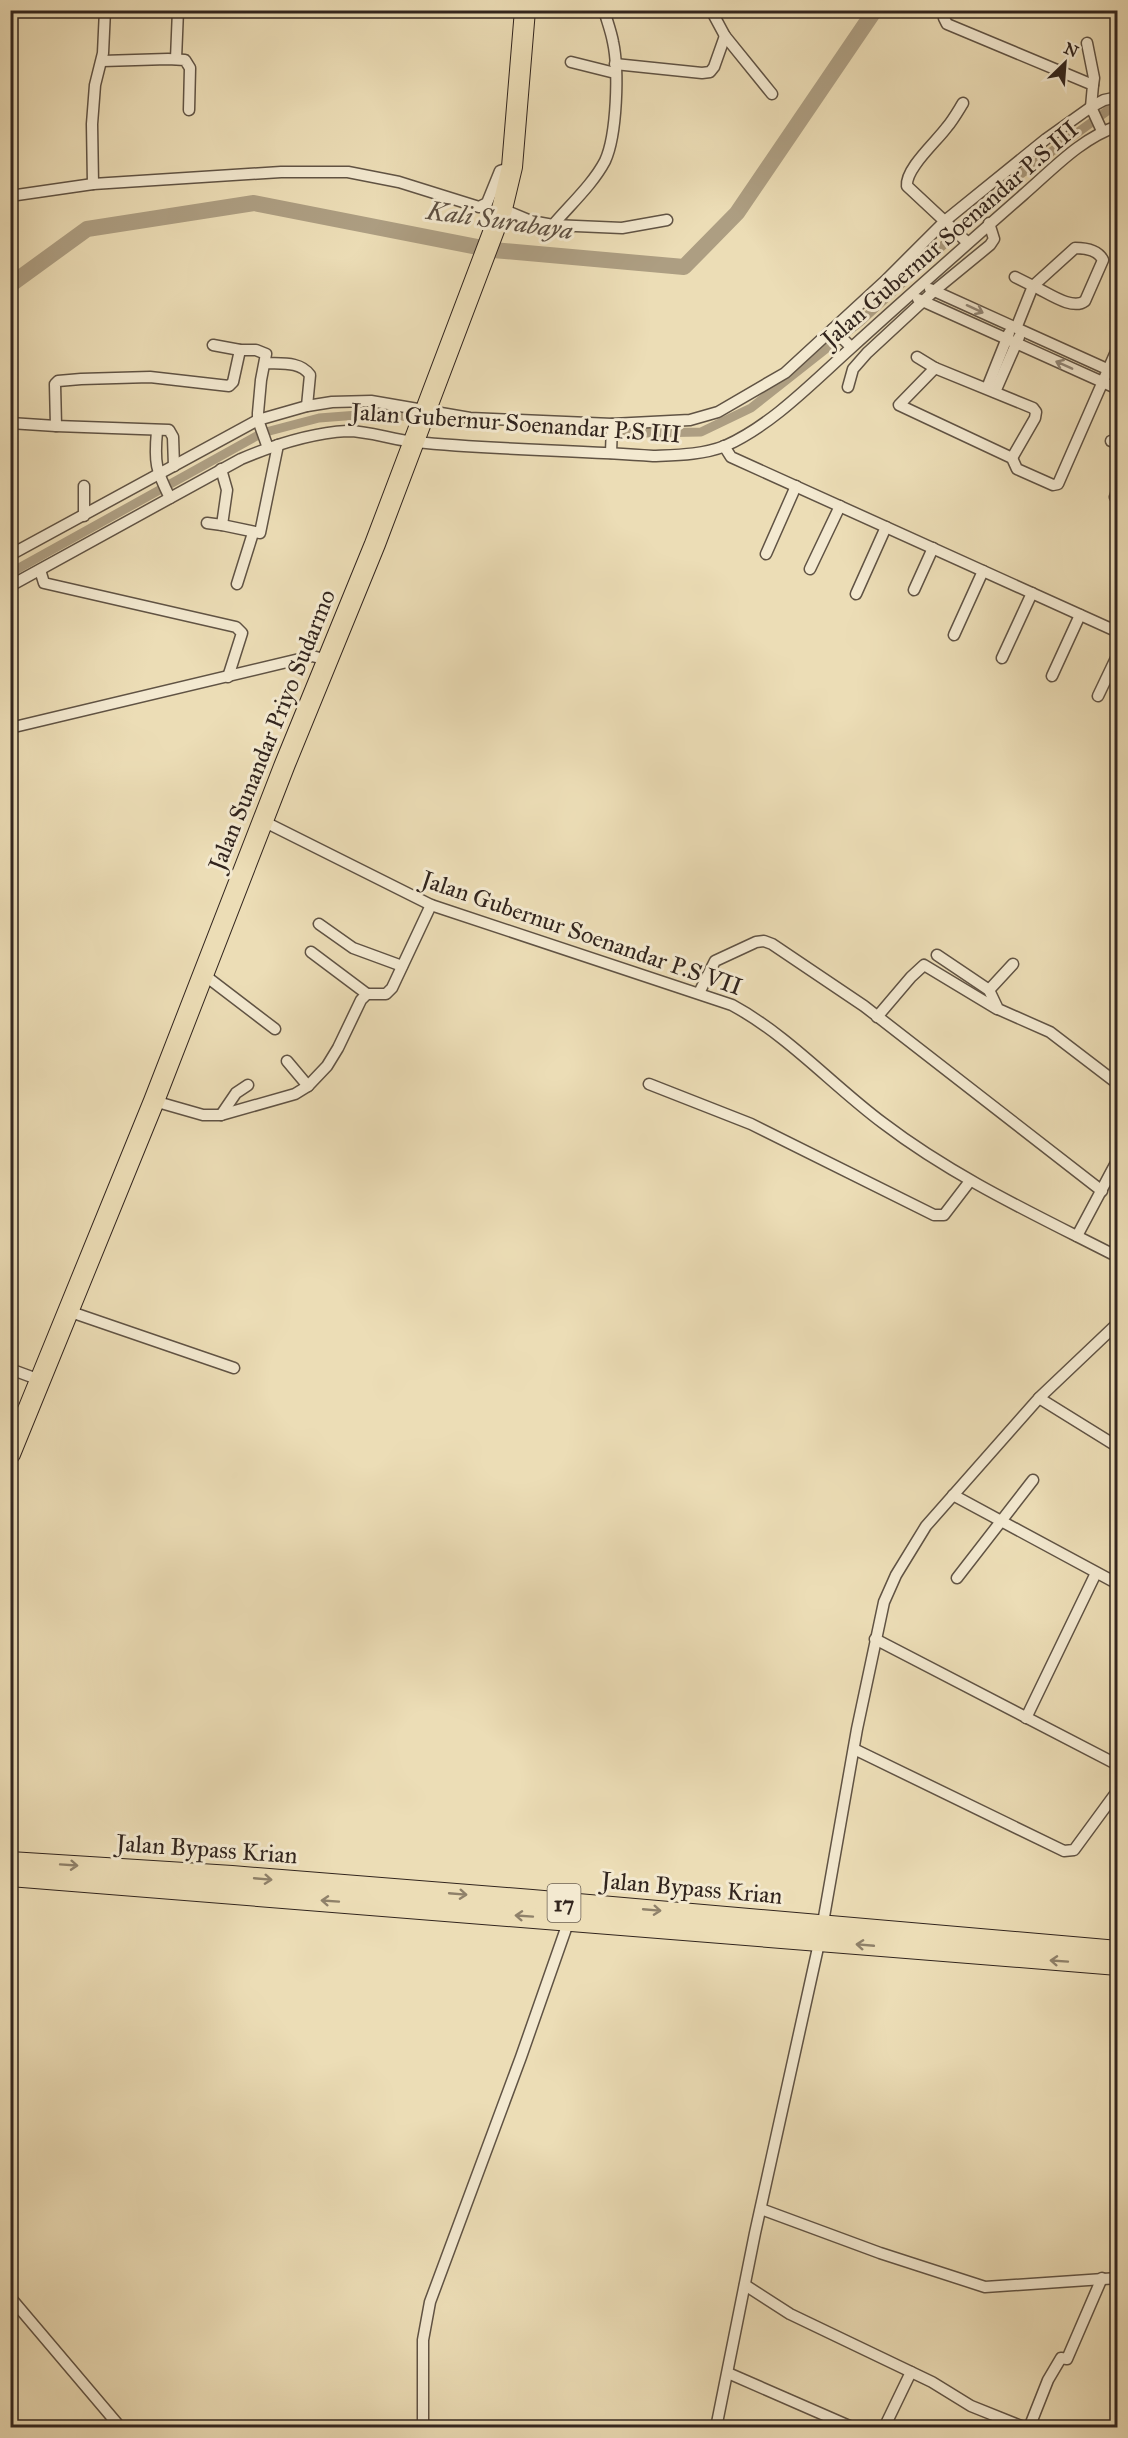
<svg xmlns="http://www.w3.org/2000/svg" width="1128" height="2438" font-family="'IM FELL Great Primer',serif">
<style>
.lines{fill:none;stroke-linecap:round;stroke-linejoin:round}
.canal{stroke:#ad9e82;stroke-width:9}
.river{stroke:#ad9e82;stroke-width:16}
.street-casing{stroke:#605344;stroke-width:13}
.highway-casing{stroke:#32251e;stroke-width:22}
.street{stroke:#f3e9d0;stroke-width:10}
.highway{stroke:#ecddb6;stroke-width:20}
.oneway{stroke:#928777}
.oneway2{stroke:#8f816a}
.labels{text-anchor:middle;stroke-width:6;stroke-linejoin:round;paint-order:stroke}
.shield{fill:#f3e9d0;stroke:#6c6053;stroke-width:1.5}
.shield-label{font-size:22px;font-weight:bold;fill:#32251e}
.street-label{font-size:24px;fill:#32251e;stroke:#f3e9d0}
.water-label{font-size:26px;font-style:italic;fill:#5d4f41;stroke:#f3e9d0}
</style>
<rect width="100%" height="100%" fill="#ecddb6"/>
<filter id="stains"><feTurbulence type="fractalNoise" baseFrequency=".00333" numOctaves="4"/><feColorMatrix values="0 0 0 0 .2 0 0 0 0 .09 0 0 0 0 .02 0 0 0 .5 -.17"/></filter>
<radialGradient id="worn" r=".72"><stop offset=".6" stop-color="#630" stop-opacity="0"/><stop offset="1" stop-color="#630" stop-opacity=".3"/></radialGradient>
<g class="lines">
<g class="canal">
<polyline points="553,426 649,433 701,432 751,408 860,322 1018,176 1118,103"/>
<polyline points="10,573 262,433 319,418 371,414 456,420"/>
</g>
<polyline class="river" points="10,285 87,229 254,203 493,250 684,267 737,213 875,10"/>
<g class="street-casing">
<g id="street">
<polyline points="711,10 725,36 772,94"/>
<polyline points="948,10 944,18 947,24 1093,85 1091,107 1102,131"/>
<polyline points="1087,43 1094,78 1093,85"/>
<polyline points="176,59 178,10"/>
<polyline points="102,61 168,59 185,60 190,68 189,110"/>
<polyline points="571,62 615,73"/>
<polyline points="615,64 702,73 710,72 714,67 725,36"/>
<path d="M963,103c-5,8 -10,17 -16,24 -10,14 -42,42 -40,59l60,56"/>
<polyline points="93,184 92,124 95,85 103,53 105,10"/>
<polyline points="10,196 93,184 281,172 348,172 399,182 479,207 487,203 500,171 512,167"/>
<polyline points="502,209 531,221 553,225 622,228 667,220"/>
<path d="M553,225c17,-20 40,-41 52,-64 12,-26 14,-91 8,-119 -2,-11 -6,-21 -9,-32"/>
<path d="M1075,248c10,0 23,2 28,12l-18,41c-13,10 -38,-9 -52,-15z"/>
<polyline points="1015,277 1033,286 1017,326"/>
<polyline points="930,289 1118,374"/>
<polyline points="918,299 1118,389"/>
<polyline points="833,329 851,347"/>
<polyline points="213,345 240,350 256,350 266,354 261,380 258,413 258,420 268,448"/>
<polyline points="917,357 935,368 1033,408 1036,412 1035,418 1012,458"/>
<path d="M265,363c16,1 35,-2 45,12l-3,31"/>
<polyline points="935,368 899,405 1012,458 1017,469 1053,485 1058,484 1118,347"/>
<polyline points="848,387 853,369 867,353 934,291 990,245 994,239 989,223"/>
<polyline points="987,388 1009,333"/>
<polyline points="995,392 1019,337"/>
<polyline points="10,423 56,426"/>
<path d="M157,431c-3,32 -1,39 13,67"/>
<polyline points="1111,441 1118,444"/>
<polyline points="724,446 731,457 1118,632"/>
<polyline points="611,453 612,424"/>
<polyline points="174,466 173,437 169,430 56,426 55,384 58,381 81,379 150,377 229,386 233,382 240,350"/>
<polyline points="221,469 227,490 222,525 260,533 278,445"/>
<polyline points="84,486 84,516"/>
<polyline points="1118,488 1115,497 1118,502"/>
<polyline points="207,523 222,525"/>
<polyline points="766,554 796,486"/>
<polyline points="10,555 258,420 307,406 332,402 371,401 470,418 612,424 690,420 718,412 785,373 885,281 946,220 1046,139 1091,107 1104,100 1118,97"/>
<polyline points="810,569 840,506"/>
<polyline points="40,570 44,583 236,627 242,633 228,677"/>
<polyline points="237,584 253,533"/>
<path d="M10,586l231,-127c33,-14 70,-26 106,-28 23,0 45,9 68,11 79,8 159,8 238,14 24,-1 49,-1 72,-10 47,-21 87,-63 125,-97 57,-52 115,-103 173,-154 29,-25 58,-57 95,-69"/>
<polyline points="914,590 933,548"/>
<polyline points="856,594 886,527"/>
<polyline points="954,635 983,571"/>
<polyline points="1002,658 1032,593"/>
<polyline points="1052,676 1080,615"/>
<polyline points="1098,696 1118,654"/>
<polyline points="10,728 312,656 328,660"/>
<path d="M263,821l168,84 301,100c57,31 100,80 151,118 72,55 155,93 235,134"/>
<polyline points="319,924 353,948 402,966"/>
<polyline points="311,952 367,994"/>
<polyline points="937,955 989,990 998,1009 1050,1032 1118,1084"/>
<polyline points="203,974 275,1029"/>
<polyline points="989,990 1013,964"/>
<polyline points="699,993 715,961 756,942 764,941 772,944 864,1006 1102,1191"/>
<polyline points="877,1017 911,977 924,965 997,1009"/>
<polyline points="287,1061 308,1086"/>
<polyline points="649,1084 751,1124 934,1215 944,1215 970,1181"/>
<polyline points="154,1101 203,1115 221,1115 295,1094 308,1086 327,1066 338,1048 361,1000 367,994 386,994 392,988 431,905"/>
<polyline points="221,1115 236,1093 248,1085"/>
<polyline points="1077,1236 1118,1159"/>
<polyline points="68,1311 234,1368"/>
<polyline points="10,1369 40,1380"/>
<polyline points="1039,1398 1118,1447"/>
<polyline points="953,1495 1118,1584"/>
<polyline points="957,1578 1033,1480"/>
<polyline points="875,1639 1118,1765"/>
<polyline points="1026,1718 1096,1573"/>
<polyline points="854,1749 1064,1851 1074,1850 1118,1790"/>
<polyline points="761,2209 880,2253 985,2287 1118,2278"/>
<polyline points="745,2285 790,2314 932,2382 971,2406 1026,2428"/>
<polyline points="10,2297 121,2428"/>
<polyline points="728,2373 854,2428"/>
<polyline points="423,2428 423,2340 430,2302 521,2057 569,1920"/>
<polyline points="716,2428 755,2233 821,1934 857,1729 884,1602 896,1575 926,1526 1039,1398 1118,1323"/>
<polyline points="884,2428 911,2372"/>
<polyline points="1029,2428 1048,2380 1061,2358 1067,2359 1102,2278"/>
</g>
</g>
<g class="highway-casing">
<g id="highway">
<polyline points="10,1454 154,1101 285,764 375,544 502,209 512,167 525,10"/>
<polyline points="10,1862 232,1876 532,1900 1118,1951"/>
<polyline points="10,1876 1118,1965"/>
</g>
</g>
<use href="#street" class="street"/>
<use href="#highway" class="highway"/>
</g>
<defs><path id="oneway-shaft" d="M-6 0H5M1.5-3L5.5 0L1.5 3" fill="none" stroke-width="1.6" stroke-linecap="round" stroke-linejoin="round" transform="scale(1.5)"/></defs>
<g class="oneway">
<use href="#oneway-shaft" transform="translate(975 309) rotate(25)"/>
<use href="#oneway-shaft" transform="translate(1064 365) rotate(-156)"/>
</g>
<g class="oneway2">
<use href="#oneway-shaft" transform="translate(69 1865) rotate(4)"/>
<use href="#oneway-shaft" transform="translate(263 1879) rotate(5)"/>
<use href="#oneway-shaft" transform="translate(458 1894) rotate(5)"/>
<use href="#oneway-shaft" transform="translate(330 1901) rotate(-176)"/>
<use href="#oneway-shaft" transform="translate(652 1910) rotate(5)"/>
<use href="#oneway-shaft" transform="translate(524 1916) rotate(-176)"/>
<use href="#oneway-shaft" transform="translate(865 1945) rotate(-175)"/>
<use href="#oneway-shaft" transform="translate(1059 1961) rotate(-176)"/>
</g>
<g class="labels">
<rect class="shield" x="547.5" y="1884" width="33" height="38" rx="4.5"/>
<g class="shield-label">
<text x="564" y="1911">17</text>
</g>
<g class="street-label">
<text transform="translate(950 234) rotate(-41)" y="8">Jalan Gubernur Soenandar P.S III</text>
<text transform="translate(516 423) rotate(4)" y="8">Jalan Gubernur Soenandar P.S III</text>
<text transform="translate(272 730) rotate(-68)" y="8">Jalan Sunandar Priyo Sudarmo</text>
<text transform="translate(582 933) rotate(19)" y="8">Jalan Gubernur Soenandar P.S VII</text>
<text transform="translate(207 1849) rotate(4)" y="8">Jalan Bypass Krian</text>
<text transform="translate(692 1888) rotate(5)" y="8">Jalan Bypass Krian</text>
</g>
<g class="water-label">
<text transform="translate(500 220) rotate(8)" y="9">Kali Surabaya</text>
</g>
</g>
<rect width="1128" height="2438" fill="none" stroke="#ecddb6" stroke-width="36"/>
<rect x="12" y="12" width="1104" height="2414" fill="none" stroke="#32251e" stroke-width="3"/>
<rect x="18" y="18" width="1092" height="2402" fill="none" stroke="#32251e" stroke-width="1.5"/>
<g transform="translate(1065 63) rotate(25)" stroke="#f3e9d0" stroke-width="4.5" paint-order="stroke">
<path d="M0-4.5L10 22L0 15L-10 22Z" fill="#32251e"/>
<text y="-9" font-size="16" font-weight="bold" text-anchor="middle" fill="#32251e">N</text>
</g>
<rect width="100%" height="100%" filter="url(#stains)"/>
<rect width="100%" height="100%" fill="url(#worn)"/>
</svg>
